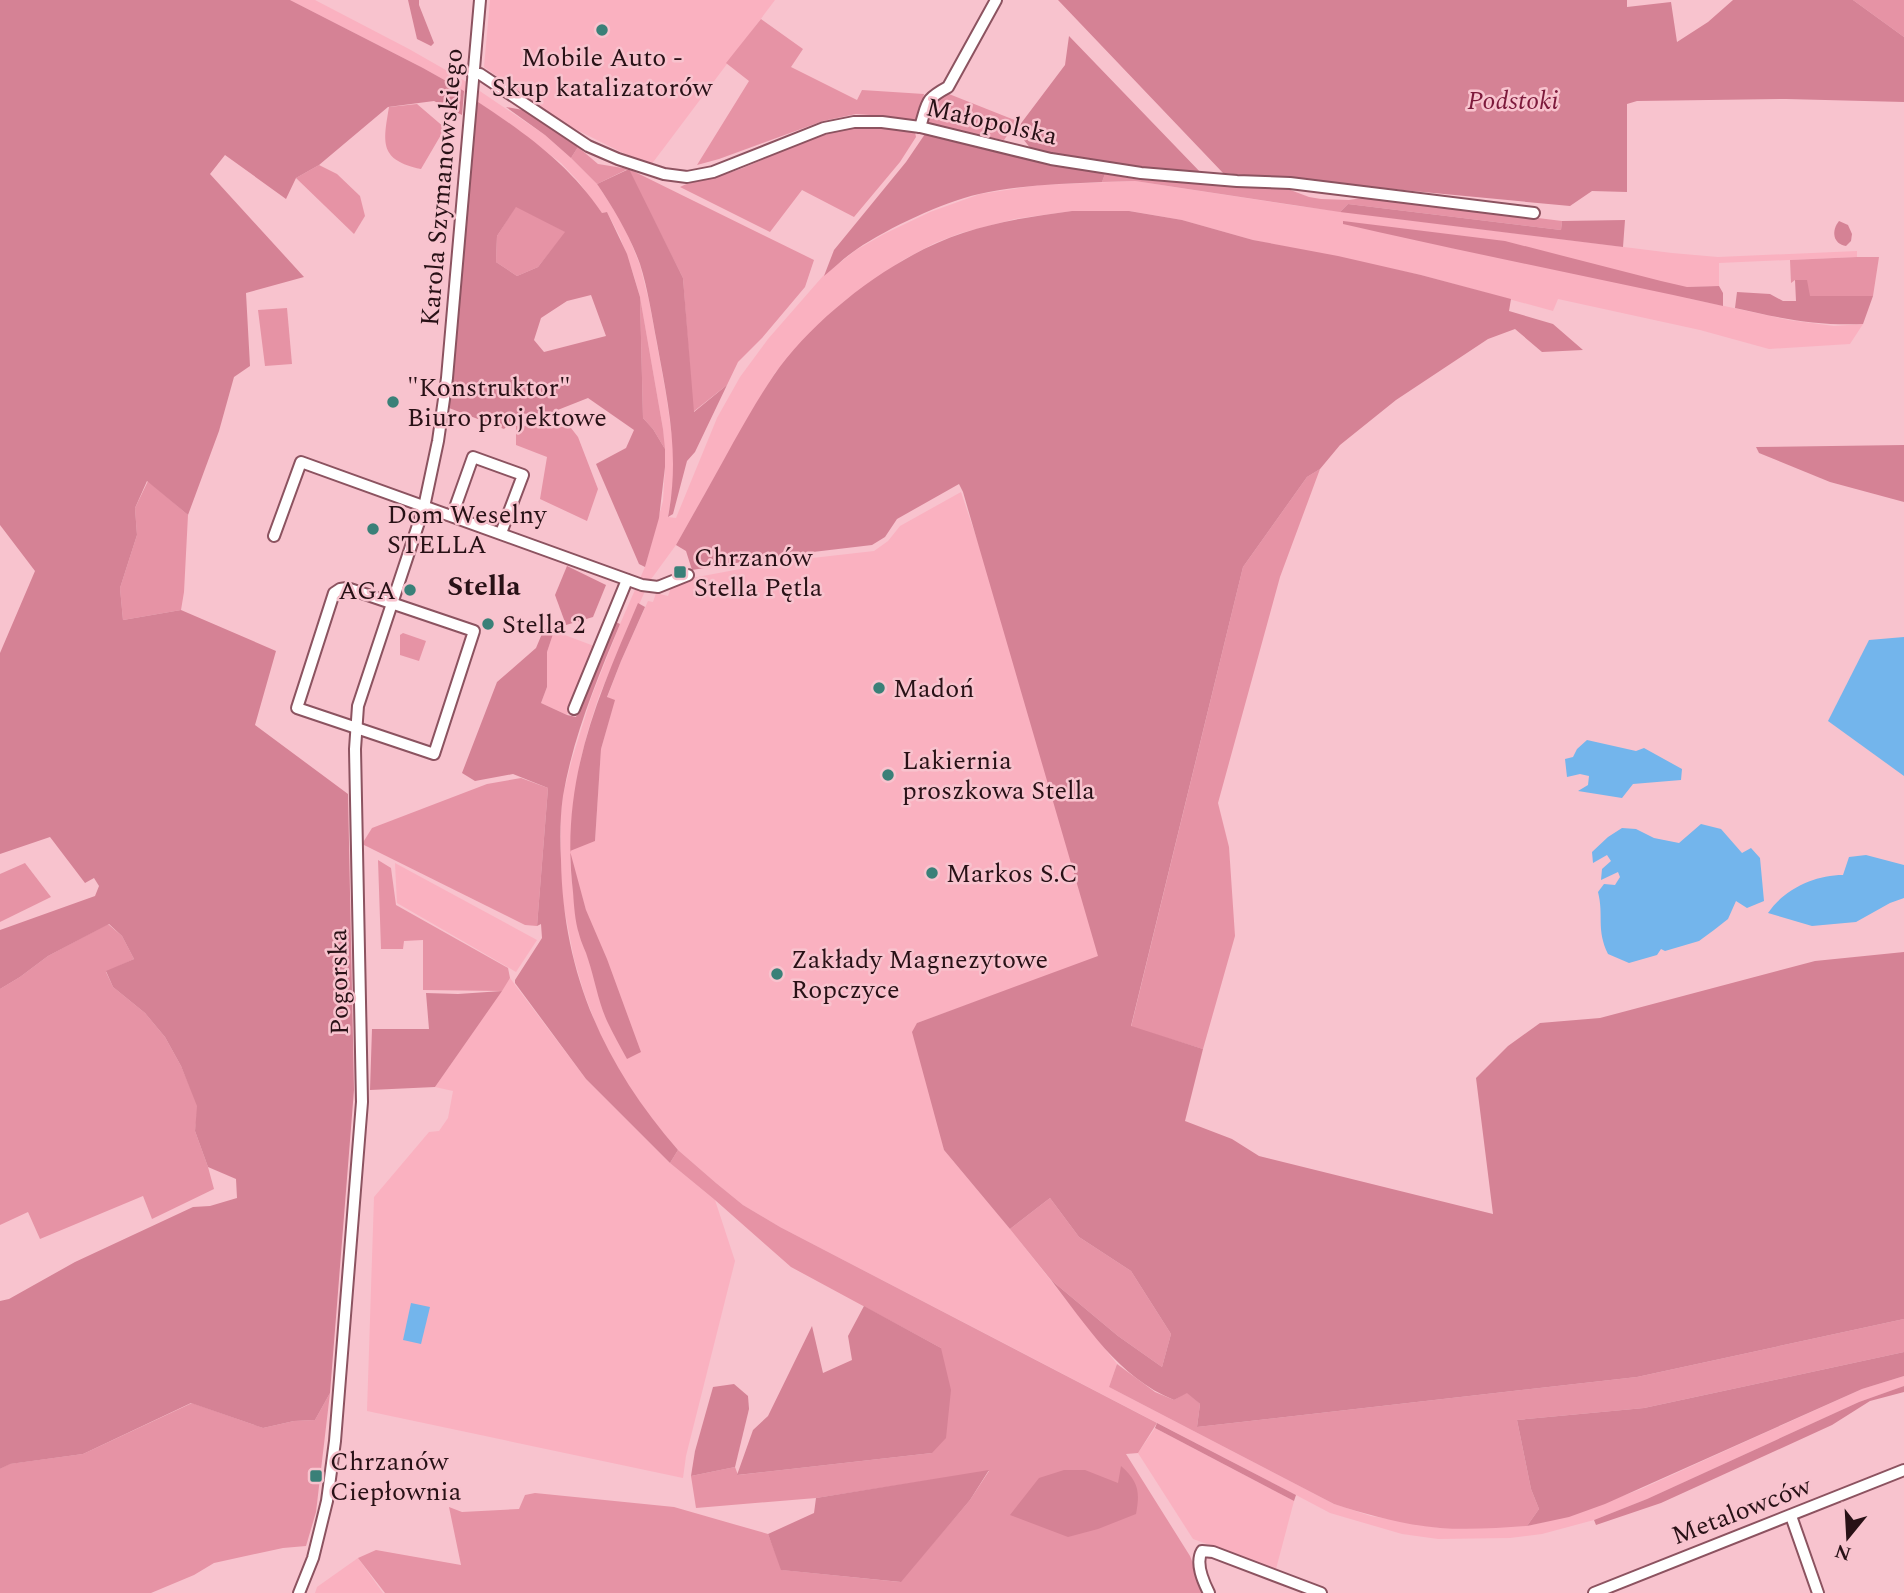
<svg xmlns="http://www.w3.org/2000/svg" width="1904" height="1593" font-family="Spectral,serif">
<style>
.built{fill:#fab1c0;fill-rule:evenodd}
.green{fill:#e693a5}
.forest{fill:#d58295;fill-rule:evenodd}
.water{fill:#73b5ec}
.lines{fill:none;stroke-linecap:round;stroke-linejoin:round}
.minor-casing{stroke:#8c5360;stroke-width:14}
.minor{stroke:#fff;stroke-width:10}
.poi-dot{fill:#3a8078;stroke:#f8c3ce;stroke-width:2.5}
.labels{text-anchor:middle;stroke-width:5;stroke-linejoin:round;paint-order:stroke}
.poi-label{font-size:26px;fill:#281116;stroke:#f8c3ce;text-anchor:start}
.park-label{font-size:26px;font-style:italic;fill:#7d1a3c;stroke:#f8c3ce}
.street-label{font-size:26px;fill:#281116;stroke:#f8c3ce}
.neighbourhood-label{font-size:28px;font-weight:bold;fill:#281116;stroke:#f8c3ce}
</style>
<rect width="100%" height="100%" fill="#f8c3ce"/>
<g class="built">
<path d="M290,0h25l94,49 56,32 80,54 26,23 26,26 21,32 12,24 10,25 9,36 17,93 8,56 -1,34 -5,33 8,1 41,-100 23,-41 28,-38 55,-63 33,-26 28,-16 46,-22 50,-18 60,-9 95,-4 163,25 374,47 46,4 139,-6v6l-138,6v23l-32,1v11l102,22 45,6 29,-2 -13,20 -81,5 -69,-19 -142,-31 -5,12 -132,-36 -168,-35 -71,-20 -52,-9h-58l-57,8 -54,14 -26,10 -32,17 -56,39 -26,23 -46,51 -22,36 -77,136 -27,37 -50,114 -10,31 -10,39 16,75 6,-92 13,-48 -7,-3 14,-37 27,-60 5,1 3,-9 12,3 4,-11 20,-7 85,-16 97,-11 14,-10 12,-15 61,-34 24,71 114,394 -182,66 27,127 66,79 107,135 -8,23 225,117 37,12 69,12h23l64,-2 42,-10 72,-27 221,-100 42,-13v10l-45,16 -212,97 -53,21 -52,14 -32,4 -72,1 -36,-5 -72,-21 -34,-18 -516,-268 -37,-22 -27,-22 -38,-33 -25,-29 -27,-39 -24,-42 -18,-47 -10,-34 -13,-67v-78l2,-19 9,-36 19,-61 29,-74 25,-57 18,-66 2,-34 -2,-38 -23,-132 -6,-21 -14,-39 -13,-25 -5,1 -24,-32 -17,-18 -61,-46 -36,-24v-2l-41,-23zM570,855l16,55 -7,25 -8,-59z"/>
<polygon points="490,0 775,0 651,165 639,161 557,120 484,67"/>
<polygon points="554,631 594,646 567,715 541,703 547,687 547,652"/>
<polygon points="395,863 537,940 516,972 397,903"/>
<polygon points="510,978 586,1079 670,1163 715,1200 735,1261 686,1456 683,1478 367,1411 374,1197 429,1132 439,1131 448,1118 453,1091 435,1087"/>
<polygon points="1155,1428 1294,1501 1276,1569 1193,1539 1138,1453"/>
<polygon points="358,1558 383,1593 315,1593 317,1587"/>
</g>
<g class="green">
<polygon points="1853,0 1904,0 1904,37"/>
<polygon points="761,19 803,49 791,67 857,100 862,90 924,94 919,119 911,122 883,116 856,114 823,121 719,159 697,165 749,81 726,63"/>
<polygon points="944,94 949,94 1017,121 1004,140 943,130 926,124 933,100"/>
<path d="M417,104l28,24 -24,41c-42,-9 -38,-26 -32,-62z"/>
<path d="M880,127l35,5 1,5 -16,25 -46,55 -52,-27 -32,42 -90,-45c11,-6 24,-6 36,-10 59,-17 98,-51 164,-50z"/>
<polygon points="578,147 598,164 629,169 814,260 805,287 762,338 738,362 727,385 693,412 683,278 628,169 597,184 571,158"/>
<polygon points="319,165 337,174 360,196 365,216 354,234 296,178"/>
<polygon points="1105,174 1142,180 1285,188 1309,197 1321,199 1349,200 1368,197 1562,221 1561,230 1348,204 1340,212 1135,181 1102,182"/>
<polygon points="516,206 566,232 538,267 517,276 496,262 497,236"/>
<polygon points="1857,257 1879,257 1873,296 1809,296 1795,280 1791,283 1790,260"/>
<polygon points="640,297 663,429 665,449 653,429 643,418"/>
<polygon points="287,308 292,364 265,366 258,310"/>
<polygon points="548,425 571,428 578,437 598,489 587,521 540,499 547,457 516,445 516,426"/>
<polygon points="1320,469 1280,577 1218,803 1229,847 1235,936 1203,1049 1131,1027 1243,567 1307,477"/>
<polygon points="148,481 188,515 184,592 181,610 123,620 120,588 137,535 135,508"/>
<polygon points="403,633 426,641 419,661 400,655 400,635"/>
<polygon points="521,778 548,788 537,926 525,925 362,844 372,828 487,784"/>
<polygon points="378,860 391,868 396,905 508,968 510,978 502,991 423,990 423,940 404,941 403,949 381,949"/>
<polygon points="25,863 51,897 0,922 0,874"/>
<polygon points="108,924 122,936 134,959 106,972 113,987 145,1013 165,1037 181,1066 198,1106 195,1131 208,1167 214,1189 152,1219 143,1196 40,1239 28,1212 0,1225 0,989 20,977 48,956"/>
<polygon points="678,1150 716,1183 743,1205 780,1227 1157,1423 1138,1453 1126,1454 1190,1556 1205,1593 385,1593 358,1558 376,1550 461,1565 449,1507 462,1512 519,1509 525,1495 535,1493 674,1507 768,1534 782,1570 900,1582 970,1500 989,1471 816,1498 696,1508 691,1476 735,1467 738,1475 932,1453 941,1348 791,1267 715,1200 670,1163"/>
<polygon points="1050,1198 1079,1237 1131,1271 1171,1334 1162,1367 1118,1336 1051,1280 1010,1229"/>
<path d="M1904,1319v33l-260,56 -127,12 14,69 8,20 -12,17c-28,2 -59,4 -87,2 -36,-3 -72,-13 -106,-24l-225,-117 8,-23 38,28 19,8 13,-8 13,12 -3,23 440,-50z"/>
<polygon points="330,1393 316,1512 306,1546 283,1548 214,1563 194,1575 151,1593 0,1593 0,1469 9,1464 83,1454 192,1403 263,1428 294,1421 315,1420"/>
</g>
<g class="forest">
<polygon points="0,0 290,0 423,68 464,91 462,115 434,101 388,107 319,165 296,178 286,199 225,155 210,174 304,277 246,293 250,366 234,377 219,431 188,515 147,481 135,508 137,535 120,588 123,620 181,610 276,651 255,725 348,794 354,1090 330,1393 315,1420 294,1421 263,1428 191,1403 83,1454 10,1464 0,1469 0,1301 9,1299 75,1262 193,1207 210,1206 237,1198 236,1179 208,1167 195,1131 197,1106 181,1066 165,1037 145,1013 113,987 106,971 134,959 122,936 109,924 48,956 20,977 0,989 0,930 95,896 99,886 94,878 85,883 50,837 0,854 0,653 35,571 0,525"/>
<polygon points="408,0 419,0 419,5 434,43 431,46 417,39"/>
<polygon points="1058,0 1627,0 1627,7 1671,2 1677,42 1708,22 1733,0 1853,0 1904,37 1904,102 1786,99 1637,101 1627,104 1627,192 1592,191 1570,206 1223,173"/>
<polygon points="1069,36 1203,175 1134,167 1031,149 1016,130 1065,65"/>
<path d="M475,100c49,32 94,64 127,113l5,-1 20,42 13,43 3,121 10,11 12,20v18l-6,51 -14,49 -6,-3 -43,-100 30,-16 8,-18 -46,-32 -38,15 -31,1 -15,15 -55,-21zM516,207l49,25 -27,35 -21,9 -21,-14 1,-26zM591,295l15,41 -62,16 -10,-12 7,-22 26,-17z"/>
<polygon points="506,107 523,110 578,147 571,158 545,135"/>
<path d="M925,134l180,40 -3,8c-41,2 -83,3 -123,12 -38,9 -89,33 -122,55 -12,8 -22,18 -33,27l10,-26 72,-88z"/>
<path d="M629,169l54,109 11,134 33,-27 -32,67 -8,9 -14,53 -5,3c12,-63 0,-113 -11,-174 -5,-26 -9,-54 -17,-79 -10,-28 -26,-55 -43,-80z"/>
<polygon points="1348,204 1561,230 1562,221 1625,220 1623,247 1340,212"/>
<path d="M1072,211h57l53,9 71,20 85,16 83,19 90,24 -2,12 44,13 30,26 -41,2 -27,-23 -27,10 -92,61 -56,45 -20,24 -13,8 -64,90 -112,459 72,23 -18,72 47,18 27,17 234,58 -17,-136 32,-32 32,-23 60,-5 215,-57 89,-9v367l-267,58 -440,50 3,-23 -13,-11 -13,7c-56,-23 -87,-74 -123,-120l67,56 44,31 9,-33 -40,-63 -52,-34 -29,-39 -40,31 -66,-79 -32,-118 5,-9 181,-67 -135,-464 -4,-8 -62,35 -12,18 -13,8 -93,11 -87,14 -6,-19 -10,-6c19,-34 38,-67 57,-102 13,-23 26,-46 41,-68 41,-59 121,-120 189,-142 36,-12 72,-17 109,-22z"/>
<path d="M1343,221l162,20 156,40 26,6 32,-1 4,7v13c-127,-28 -254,-53 -380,-82z"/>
<path d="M1839,221l9,4 4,9 -1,7 -5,5c-13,-2 -15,-15 -7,-25z"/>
<path d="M1795,280h12l3,16h63l-10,28c-46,2 -84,-6 -128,-16l2,-16 33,2 13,7h13z"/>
<polygon points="1904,445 1904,502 1830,482 1759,453 1756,447"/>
<polygon points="567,566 606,585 593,617 566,625 555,595"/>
<path d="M638,603l7,4 -24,54 -14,36 8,3 -14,49 -6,92 -25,10 16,59 21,49 34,93 -14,7c-7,-13 -14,-25 -20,-38 -9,-20 -12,-41 -19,-62 -2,-8 -7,-16 -9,-25 -4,-13 -5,-28 -6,-42 -13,-110 23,-191 65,-289z"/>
<path d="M614,621l6,3c-23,55 -47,113 -57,172 -3,21 -3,43 -2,64 2,114 43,205 117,290l-8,13 -84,-84 -71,-96v-3l27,-42 -1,-14 -4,2 11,-138 -35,-14 -38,7 -13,-8 35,-91 39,-34 8,-19 10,2 -7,21v35l-6,16 26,12 9,2z"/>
<polygon points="502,991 435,1087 370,1090 372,1029 429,1029 426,993 458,994"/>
<polygon points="864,1306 941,1348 951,1390 946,1438 932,1453 737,1475 753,1430 768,1416 812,1326 823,1373 852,1360 848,1336"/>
<polygon points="1904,1352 1904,1376 1862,1389 1605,1504 1569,1517 1527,1526 1539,1509 1531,1489 1517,1420 1644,1408"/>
<polygon points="734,1384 748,1396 749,1409 735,1467 691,1476 695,1451 713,1387"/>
<polygon points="1904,1386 1904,1392 1870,1401 1832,1425 1661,1503 1596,1525 1594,1520 1647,1499 1859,1402"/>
<polygon points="1157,1423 1296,1495 1294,1501 1155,1428"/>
<path d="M1121,1466c18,16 19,26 15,48l-38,15 -30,8 -58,-22 29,-37 25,-8h21l33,13z"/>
<polygon points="989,1470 970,1500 901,1582 781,1570 768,1534 814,1513 816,1498"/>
</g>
<g class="water">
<polygon points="1904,637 1904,776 1828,721 1869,640"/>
<polygon points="1587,740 1636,751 1644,748 1682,769 1681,780 1633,784 1622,798 1578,791 1588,785 1589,776 1580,774 1567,777 1565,759 1573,757 1577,749"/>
<path d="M1701,824l20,5 21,24 9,-5 9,10 4,43 -17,7 -11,-7 -8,18 -14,11 -15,11 -34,10 -4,-2 -4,6 -28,8 -21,-9c-12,-25 -4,-38 -10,-62l6,-8 11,1 5,-8 -2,-5 -17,8 1,-11 9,-8 -4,-6 -14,8 -1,-11 16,-15 14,-9 14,1 18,9 25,5z"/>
<path d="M1866,855l38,10v33l-14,5 -34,19 -44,4 -44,-13c16,-24 47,-38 75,-38l6,-18z"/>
<polygon points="411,1303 430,1307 421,1344 403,1340"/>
</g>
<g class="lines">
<g class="minor-casing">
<g id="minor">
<polyline points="473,74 480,74 588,146 618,159 664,174 687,177 713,172 824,128 854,122 882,122 920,127 1051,159 1141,173 1237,181 1290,183 1534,213"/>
<path d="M920,127c8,-25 4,-27 28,-40l48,-87"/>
<polyline points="452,516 473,457 523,475 501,533"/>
<polyline points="274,536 301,462 642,585 658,587 688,575"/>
<polygon points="347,588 474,631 434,754 297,708 334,593 340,589"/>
<polyline points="574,709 627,580"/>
<polyline points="1791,1516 1818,1593"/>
<polyline points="299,1593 313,1558 327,1501 335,1441 362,1102 355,749 358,706 424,507 438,441 447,378 480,0"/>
<path d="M1209,1593c-6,-12 -14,-30 -7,-42l11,1 108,41"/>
<polyline points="1594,1593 1904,1470"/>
</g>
</g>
<use href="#minor" class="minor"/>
</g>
<g class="poi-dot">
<circle cx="602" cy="30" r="7"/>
<circle cx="393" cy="402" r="7"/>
<circle cx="373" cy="529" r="7"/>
<rect x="673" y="565" width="14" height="14" rx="3.5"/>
<circle cx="410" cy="590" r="7"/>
<circle cx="488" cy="624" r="7"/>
<circle cx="879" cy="688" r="7"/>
<circle cx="888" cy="775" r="7"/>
<circle cx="932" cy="873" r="7"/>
<circle cx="777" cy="974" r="7"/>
<rect x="309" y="1469" width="14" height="14" rx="3.5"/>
</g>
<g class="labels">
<g class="poi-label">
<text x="602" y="66" text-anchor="middle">Mobile Auto -<tspan x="602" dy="30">Skup katalizatorów</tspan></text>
<text x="407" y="396">"Konstruktor"<tspan x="407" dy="30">Biuro projektowe</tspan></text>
<text x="387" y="523">Dom Weselny<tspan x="387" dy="30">STELLA</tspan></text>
<text x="694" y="566">Chrzanów<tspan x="694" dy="30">Stella Pętla</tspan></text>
<text x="396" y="599" text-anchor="end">AGA</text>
<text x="502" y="633">Stella 2</text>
<text x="893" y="697">Madoń</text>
<text x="902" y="769">Lakiernia<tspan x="902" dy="30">proszkowa Stella</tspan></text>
<text x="946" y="882">Markos S.C</text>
<text x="791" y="968">Zakłady Magnezytowe<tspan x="791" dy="30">Ropczyce</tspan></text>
<text x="330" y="1470">Chrzanów<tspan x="330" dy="30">Ciepłownia</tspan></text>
</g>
<g class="park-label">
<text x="1513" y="109">Podstoki</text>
</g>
<g class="street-label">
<text transform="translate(992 121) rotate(13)" y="9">Małopolska</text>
<text transform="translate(441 187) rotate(-85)" y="9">Karola Szymanowskiego</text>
<text transform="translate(338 982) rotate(-91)" y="9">Pogorska</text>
<text transform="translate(1741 1510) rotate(-21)" y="9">Metalowców</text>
</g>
<g class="neighbourhood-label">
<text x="484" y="595">Stella</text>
</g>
</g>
<g transform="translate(1848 1537) rotate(198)" stroke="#f8c3ce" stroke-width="5" paint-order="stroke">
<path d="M0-5L12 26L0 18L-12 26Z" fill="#281116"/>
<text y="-10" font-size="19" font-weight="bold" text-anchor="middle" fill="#281116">N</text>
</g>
</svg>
